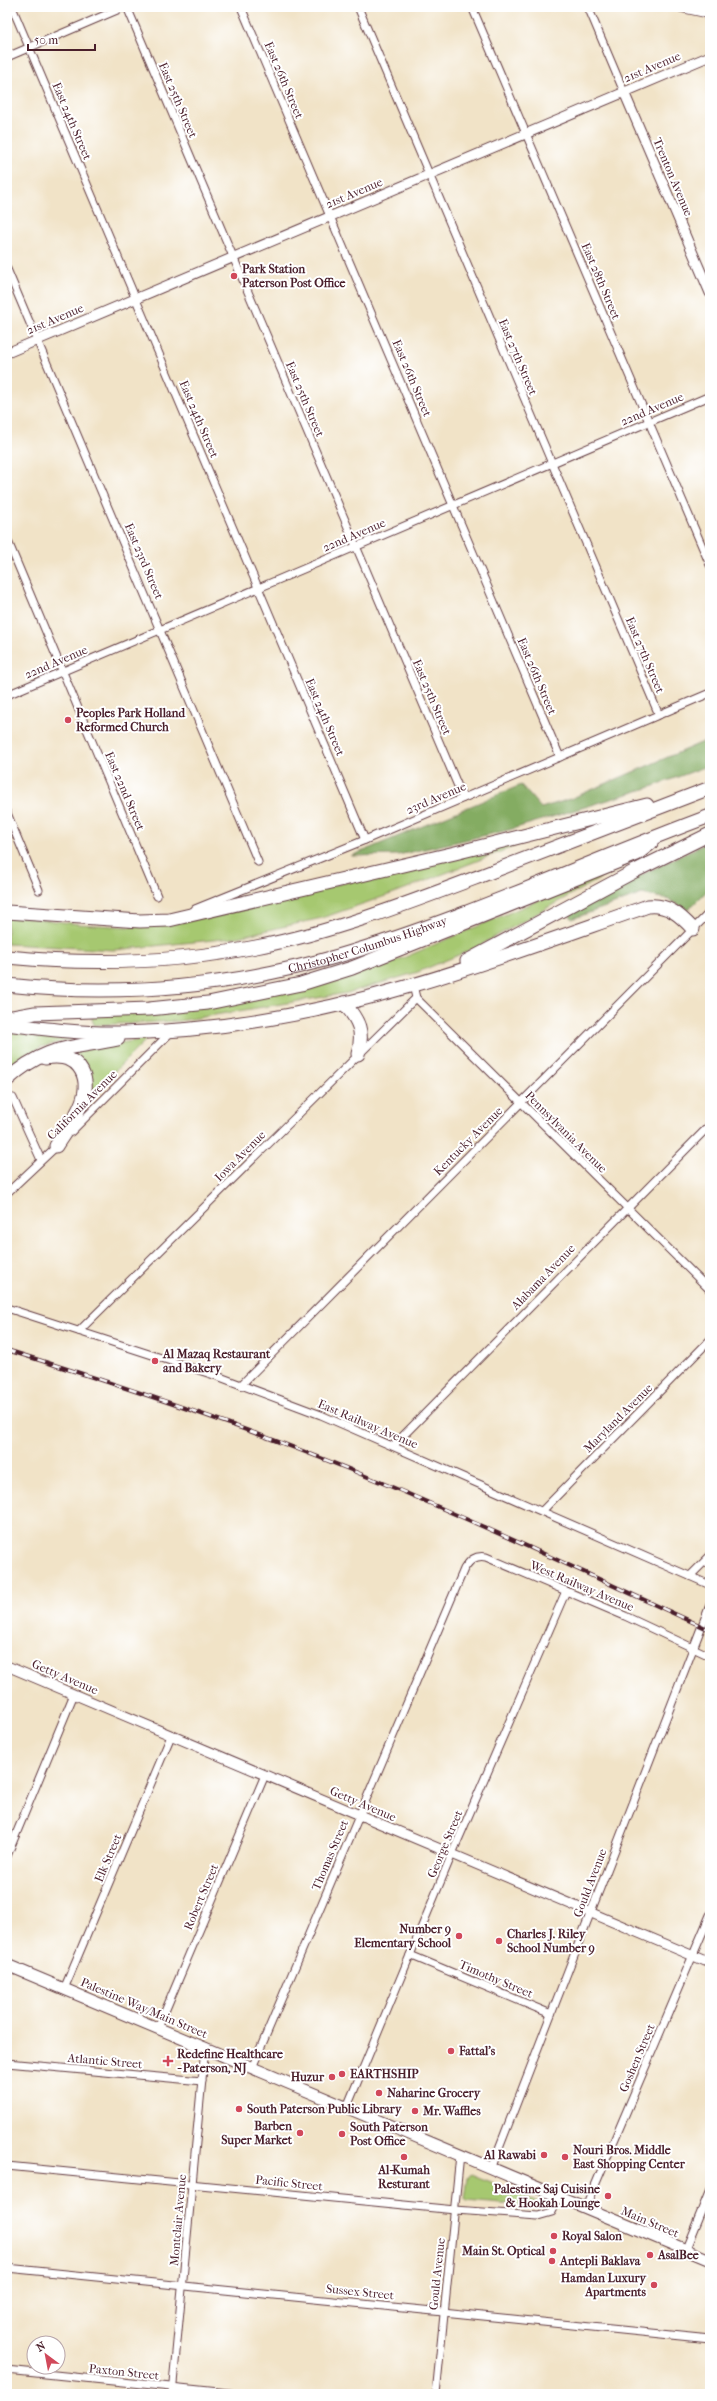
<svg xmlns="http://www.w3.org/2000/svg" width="717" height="2401" font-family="'IM FELL French Canon',serif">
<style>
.green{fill:#a6c870;stroke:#78744e}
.forest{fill:#84ac62;stroke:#676646}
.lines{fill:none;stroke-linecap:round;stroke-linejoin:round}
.minor-casing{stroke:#633c42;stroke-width:9}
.tertiary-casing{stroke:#633c42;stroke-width:11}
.secondary-casing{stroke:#633c42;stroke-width:12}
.primary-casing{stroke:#633c42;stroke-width:13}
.motorway-casing{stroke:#633c42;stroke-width:15}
.minor{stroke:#fff;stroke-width:7}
.tertiary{stroke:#fff;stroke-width:9}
.secondary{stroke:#fff;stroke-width:10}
.primary{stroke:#fff;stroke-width:11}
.motorway{stroke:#fff;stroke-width:13}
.rail-casing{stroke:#4a1f2b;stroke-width:4}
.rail{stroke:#fff;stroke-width:2.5;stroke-dasharray:8;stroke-linecap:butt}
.poi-dot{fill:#d1495b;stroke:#fff;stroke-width:1.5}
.labels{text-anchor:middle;stroke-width:4;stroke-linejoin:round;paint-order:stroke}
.street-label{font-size:12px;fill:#4a1f2b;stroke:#fff}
.poi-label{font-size:12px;font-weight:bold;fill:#4a1f2b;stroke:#fff;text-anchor:start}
</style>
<rect width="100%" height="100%" fill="#fff"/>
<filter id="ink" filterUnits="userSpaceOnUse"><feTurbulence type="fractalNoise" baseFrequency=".025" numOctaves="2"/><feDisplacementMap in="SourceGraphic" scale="8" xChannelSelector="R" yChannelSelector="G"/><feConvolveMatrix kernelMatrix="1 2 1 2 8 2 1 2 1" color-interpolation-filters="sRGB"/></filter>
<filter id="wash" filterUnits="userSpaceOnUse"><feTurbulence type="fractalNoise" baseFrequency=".012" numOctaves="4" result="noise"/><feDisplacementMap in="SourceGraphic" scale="16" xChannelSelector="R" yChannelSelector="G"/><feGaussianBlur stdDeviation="0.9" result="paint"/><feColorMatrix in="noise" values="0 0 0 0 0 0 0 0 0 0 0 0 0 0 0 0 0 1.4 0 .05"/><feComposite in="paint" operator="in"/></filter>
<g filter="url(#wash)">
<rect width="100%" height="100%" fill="#f1e3c7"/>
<g class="green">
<polygon points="533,839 397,892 322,918 233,938 114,950 7,944 7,915 79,924 130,927 180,921"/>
<polygon points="633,860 475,948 418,972 347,993 179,1021 94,1025 91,1016 288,990 361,972 403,958"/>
<polygon points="7,1030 77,1038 41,1047 7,1066"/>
<path d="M147,1039l-55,55c3,-17 -10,-32 -21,-44z"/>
<polygon points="471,2174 545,2205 546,2208 467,2201 465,2199 468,2178"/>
</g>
<g class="forest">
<polygon points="710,739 710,765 651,787 509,830 398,855 351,856 521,785 541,808 570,799"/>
<polygon points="710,841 710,888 688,910 667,899 642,894 572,919 568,911"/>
</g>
</g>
<g filter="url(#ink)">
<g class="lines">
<g class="minor-casing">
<g id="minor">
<polyline points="12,7 365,840"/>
<polyline points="127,7 463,798"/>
<polyline points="241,7 560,757"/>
<polyline points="358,7 659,715"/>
<polyline points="472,7 710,565"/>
<polyline points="588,7 624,92"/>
<polyline points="705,10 710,23"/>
<polyline points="7,57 124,7"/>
<polyline points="7,269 258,862"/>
<polyline points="7,539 157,896"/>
<polyline points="7,695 710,396"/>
<polyline points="7,813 39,890"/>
<polyline points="195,909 365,840 710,693"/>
<polyline points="413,985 416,998 710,1290"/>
<polyline points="13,1098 41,1160"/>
<polyline points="71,1132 171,1032"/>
<polyline points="7,1193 58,1145"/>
<polyline points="7,1308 220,1377 321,1415 710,1585"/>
<polyline points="79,1331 416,998"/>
<polyline points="241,1385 710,912"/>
<polyline points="393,1446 710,1125"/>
<polyline points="542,1511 710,1340"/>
<polyline points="690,1576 710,1556"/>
<polyline points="7,1856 74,1694"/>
<polyline points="410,1955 551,2014"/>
<polyline points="64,1989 171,1736"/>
<polyline points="158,2028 265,1775"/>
<polyline points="7,2063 202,2081"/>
<path d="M252,2068l212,-499c6,-9 11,-14 22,-12l139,59 85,40"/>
<polyline points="347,2107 452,1854 566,1591"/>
<polyline points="7,2166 455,2210 538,2216 552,2212 559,2198"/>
<polyline points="491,2169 710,1605"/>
<polyline points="585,2209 710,1915"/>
<polyline points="685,2251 710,2190"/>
<polyline points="7,2268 710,2339"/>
<polyline points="7,2370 238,2394"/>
<polyline points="172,2394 205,2048"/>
<polyline points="436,2394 460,2155"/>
</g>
</g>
<g class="tertiary-casing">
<g id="tertiary">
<polyline points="624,92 710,293"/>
<polyline points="7,353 710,56"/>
<polyline points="7,1666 710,1963"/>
</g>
</g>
<g class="secondary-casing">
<polyline id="secondary" points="682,7 710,13"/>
</g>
<g class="primary-casing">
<polyline id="primary" points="7,1965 710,2260"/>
</g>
<g class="motorway-casing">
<g id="motorway">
<polyline points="7,912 140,921 169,920 455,853 647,805"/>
<path d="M7,957c83,8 167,6 249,-10 78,-15 153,-44 227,-72 76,-29 151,-58 227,-87"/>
<polyline points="467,961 635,871 710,834"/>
<path id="s1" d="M7,985c111,12 224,2 331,-29 127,-37 248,-94 372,-140"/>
<path d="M344,1003c15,18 20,28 14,51"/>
<polyline points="7,1018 35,1013 149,1009 208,1003 301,984 352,968 637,854 651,843"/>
<path d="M7,1024c38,5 77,10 115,9 98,-2 197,-20 291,-48 79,-23 157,-52 235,-79 20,-2 32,9 45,23"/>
<path d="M45,1058c12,-2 26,-2 34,9 19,25 -10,58 -23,79"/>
<path d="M7,1080c39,-36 65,-31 111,-41"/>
</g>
</g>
<use href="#minor" class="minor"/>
<use href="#tertiary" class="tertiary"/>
<use href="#secondary" class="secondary"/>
<use href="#primary" class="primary"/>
<use href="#motorway" class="motorway"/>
<g class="rail-casing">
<path id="rail" d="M7,1350c126,39 251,81 373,132 111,46 220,98 330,148"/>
</g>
<use href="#rail" class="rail"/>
</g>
</g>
<g class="poi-dot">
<circle cx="234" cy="276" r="4"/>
<circle cx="68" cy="720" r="4"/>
<circle cx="155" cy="1361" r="4"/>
<circle cx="459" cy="1936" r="4"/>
<circle cx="499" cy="1941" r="4"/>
<circle cx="451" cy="2051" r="4"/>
<path d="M166 2055h4v4h4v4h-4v4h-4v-4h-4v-4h4z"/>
<circle cx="342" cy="2074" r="4"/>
<circle cx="332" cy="2077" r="4"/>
<circle cx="379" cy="2093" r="4"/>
<circle cx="239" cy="2109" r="4"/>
<circle cx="415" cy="2111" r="4"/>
<circle cx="300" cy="2133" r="4"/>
<circle cx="342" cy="2134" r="4"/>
<circle cx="544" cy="2155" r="4"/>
<circle cx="404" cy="2157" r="4"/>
<circle cx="565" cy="2157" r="4"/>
<circle cx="608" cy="2196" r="4"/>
<circle cx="554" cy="2236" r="4"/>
<circle cx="553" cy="2251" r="4"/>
<circle cx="650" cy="2255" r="4"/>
<circle cx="552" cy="2261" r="4"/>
<circle cx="654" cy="2285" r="4"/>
</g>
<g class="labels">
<g class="street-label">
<text transform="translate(652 67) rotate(-23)" y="4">21st Avenue</text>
<text transform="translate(284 80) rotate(67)" y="4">East 26th Street</text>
<text transform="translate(178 100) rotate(67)" y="4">East 25th Street</text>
<text transform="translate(72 121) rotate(67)" y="4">East 24th Street</text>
<text transform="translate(673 177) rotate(67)" y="4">Trenton Avenue</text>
<text transform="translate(354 193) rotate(-23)" y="4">21st Avenue</text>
<text transform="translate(601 281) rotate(67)" y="4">East 28th Street</text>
<text transform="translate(55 319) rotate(-23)" y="4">21st Avenue</text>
<text transform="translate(518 357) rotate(67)" y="4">East 27th Street</text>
<text transform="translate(412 378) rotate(67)" y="4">East 26th Street</text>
<text transform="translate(305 399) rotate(67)" y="4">East 25th Street</text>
<text transform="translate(652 409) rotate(-23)" y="4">22nd Avenue</text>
<text transform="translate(199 419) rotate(67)" y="4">East 24th Street</text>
<text transform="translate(354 535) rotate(-23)" y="4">22nd Avenue</text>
<text transform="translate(144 561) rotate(67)" y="4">East 23rd Street</text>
<text transform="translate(645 655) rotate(67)" y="4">East 27th Street</text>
<text transform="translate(56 662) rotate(-23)" y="4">22nd Avenue</text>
<text transform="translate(537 676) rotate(67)" y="4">East 26th Street</text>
<text transform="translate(432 697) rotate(67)" y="4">East 25th Street</text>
<text transform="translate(325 717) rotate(67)" y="4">East 24th Street</text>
<text transform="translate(125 791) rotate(67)" y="4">East 22nd Street</text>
<text transform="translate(436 798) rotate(-23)" y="4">23rd Avenue</text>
<text dy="4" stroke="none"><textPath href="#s1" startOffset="366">Christopher Columbus Highway</textPath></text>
<text transform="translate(82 1105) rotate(-45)" y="4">California Avenue</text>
<text transform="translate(566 1132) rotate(45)" y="4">Pennsylvania Avenue</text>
<text transform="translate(468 1141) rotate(-45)" y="4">Kentucky Avenue</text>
<text transform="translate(240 1156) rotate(-45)" y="4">Iowa Avenue</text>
<text transform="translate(543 1277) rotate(-46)" y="4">Alabama Avenue</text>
<text transform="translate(618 1418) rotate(-45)" y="4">Maryland Avenue</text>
<text transform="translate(368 1424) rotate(23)" y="4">East Railway Avenue</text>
<text transform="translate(582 1586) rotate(23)" y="4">West Railway Avenue</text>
<text transform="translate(65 1677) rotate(23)" y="4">Getty Avenue</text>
<text transform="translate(363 1804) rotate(23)" y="4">Getty Avenue</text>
<text transform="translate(445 1844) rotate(-67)" y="4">George Street</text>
<text transform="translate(330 1855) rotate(-67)" y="4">Thomas Street</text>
<text transform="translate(108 1858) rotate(-67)" y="4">Elk Street</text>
<text transform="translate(590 1883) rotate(-69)" y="4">Gould Avenue</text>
<text transform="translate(201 1897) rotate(-67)" y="4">Robert Street</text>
<text transform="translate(496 1979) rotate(23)" y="4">Timothy Street</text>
<text transform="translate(144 2008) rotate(23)" y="4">Palestine Way/Main Street</text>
<text transform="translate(637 2058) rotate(-67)" y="4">Goshen Street</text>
<text transform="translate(105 2061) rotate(5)" y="4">Atlantic Street</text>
<text transform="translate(289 2183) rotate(6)" y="4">Pacific Street</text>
<text transform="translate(178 2220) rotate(-85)" y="4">Montclair Avenue</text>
<text transform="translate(650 2222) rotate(23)" y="4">Main Street</text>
<text transform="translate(437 2274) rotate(-84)" y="4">Gould Avenue</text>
<text transform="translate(360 2292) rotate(6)" y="4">Sussex Street</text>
<text transform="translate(124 2372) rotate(6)" y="4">Paxton Street</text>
</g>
<g class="poi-label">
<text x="242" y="273">Park Station<tspan x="242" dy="14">Paterson Post Office</tspan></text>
<text x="76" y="717">Peoples Park Holland<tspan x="76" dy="14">Reformed Church</tspan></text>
<text x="163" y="1358">Al Mazaq Restaurant<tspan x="163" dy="14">and Bakery</tspan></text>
<text x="451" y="1933" text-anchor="end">Number 9<tspan x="451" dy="14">Elementary School</tspan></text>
<text x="507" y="1938">Charles J. Riley<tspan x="507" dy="14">School Number 9</tspan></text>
<text x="459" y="2055">Fattal's</text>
<text x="177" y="2058">Redefine Healthcare<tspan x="177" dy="14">- Paterson, NJ</tspan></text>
<text x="350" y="2078">EARTHSHIP</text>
<text x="324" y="2081" text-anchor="end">Huzur</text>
<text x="387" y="2097">Naharine Grocery</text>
<text x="247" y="2113">South Paterson Public Library</text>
<text x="423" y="2115">Mr. Waffles</text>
<text x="292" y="2130" text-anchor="end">Barben<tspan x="292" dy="14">Super Market</tspan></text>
<text x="350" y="2131">South Paterson<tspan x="350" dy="14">Post Office</tspan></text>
<text x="573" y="2154">Nouri Bros. Middle<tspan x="573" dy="14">East Shopping Center</tspan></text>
<text x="536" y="2159" text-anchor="end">Al Rawabi</text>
<text x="404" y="2174" text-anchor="middle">Al-Kumah<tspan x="404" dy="14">Resturant</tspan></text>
<text x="600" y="2193" text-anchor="end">Palestine Saj Cuisine<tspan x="600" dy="14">&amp; Hookah Lounge</tspan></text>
<text x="562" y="2240">Royal Salon</text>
<text x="545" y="2255" text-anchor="end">Main St. Optical</text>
<text x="658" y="2259">AsalBee</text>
<text x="560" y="2265">Antepli Baklava</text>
<text x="646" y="2282" text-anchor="end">Hamdan Luxury<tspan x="646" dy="14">Apartments</tspan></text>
</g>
</g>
<rect width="717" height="2401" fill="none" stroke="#fff" stroke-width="24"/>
<g transform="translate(46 2355) rotate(328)"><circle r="19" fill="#ffffff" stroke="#b7a5aa"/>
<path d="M0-3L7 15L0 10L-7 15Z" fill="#d1495b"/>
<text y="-6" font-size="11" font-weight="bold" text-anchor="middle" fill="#4a1f2b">N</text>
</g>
<path d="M28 44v6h67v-6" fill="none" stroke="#4a1f2b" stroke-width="2"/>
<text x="34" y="44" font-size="12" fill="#4a1f2b" stroke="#ffffff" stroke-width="3" paint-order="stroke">50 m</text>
</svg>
